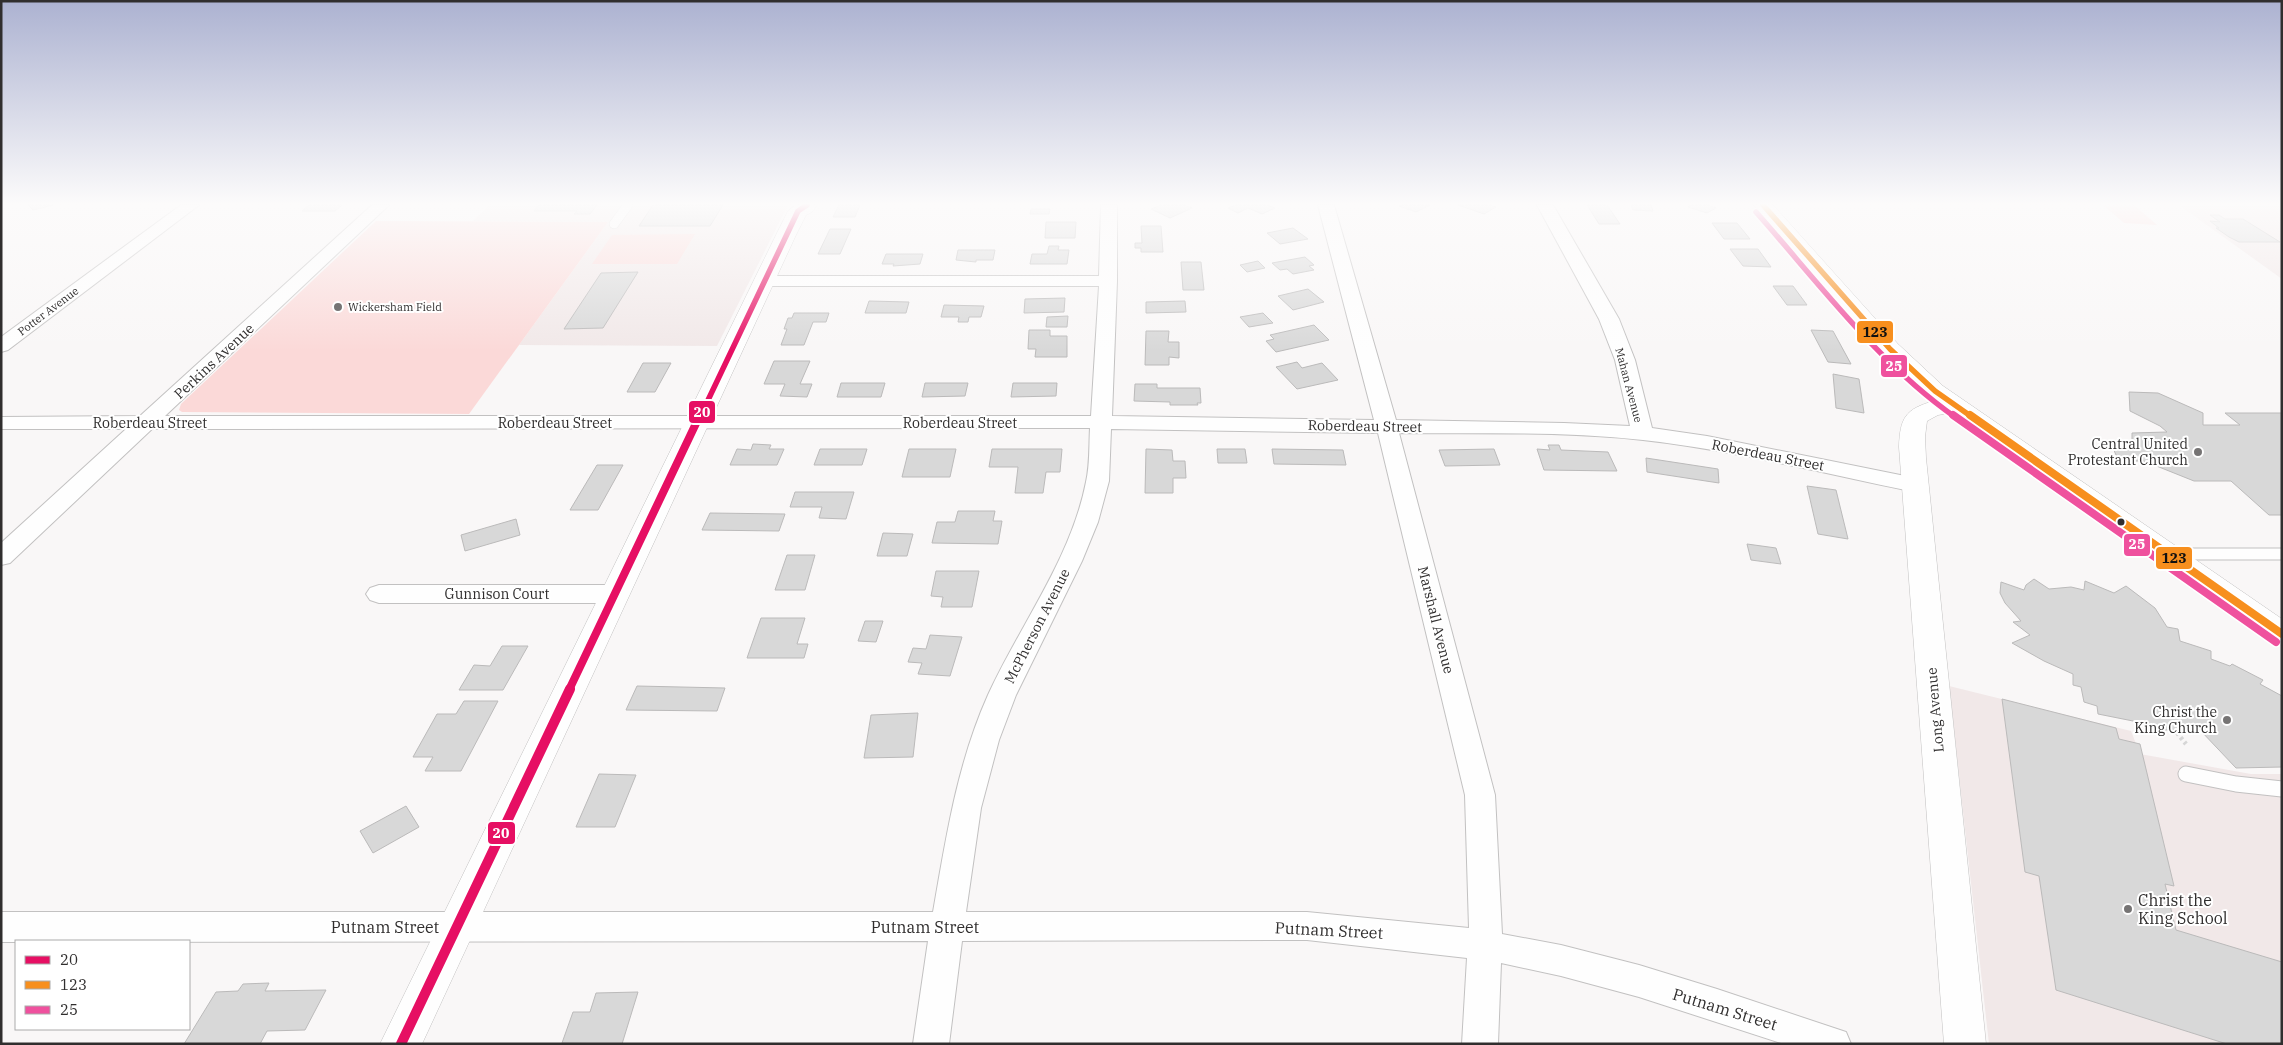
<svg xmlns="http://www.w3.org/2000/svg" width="2283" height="1045" font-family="'IBM Plex Serif',serif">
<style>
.built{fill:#f1e8e8}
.green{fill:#fbd9d8}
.building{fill:#d8d8d8;stroke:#bbbaba}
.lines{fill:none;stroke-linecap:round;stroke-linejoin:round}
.lane-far2-casing{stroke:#c2c1c1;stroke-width:10}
.lane-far1-casing{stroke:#c2c1c1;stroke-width:13}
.lane-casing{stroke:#c2c1c1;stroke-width:17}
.street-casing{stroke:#c2c1c1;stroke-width:2}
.secondary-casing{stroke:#c2c1c1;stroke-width:1}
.path{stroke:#d6d6d6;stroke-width:4.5;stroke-dasharray:3 3;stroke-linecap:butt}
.lane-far2{stroke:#fefefe;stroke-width:9}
.lane-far1{stroke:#fefefe;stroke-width:11}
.lane{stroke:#fefefe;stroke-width:15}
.street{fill:#fefefe;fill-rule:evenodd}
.secondary{fill:#fefefe;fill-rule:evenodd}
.bus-1-far2-casing{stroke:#fff;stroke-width:9}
.bus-1-far1-casing{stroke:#fff;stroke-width:11}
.bus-1-casing{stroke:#fff;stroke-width:14}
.bus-2-far1-casing{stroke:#fff;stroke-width:9}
.bus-2-casing{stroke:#fff;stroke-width:11}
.bus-3-far1-casing{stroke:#fff;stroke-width:9}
.bus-3-casing{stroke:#fff;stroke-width:11}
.bus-1-far2{stroke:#e60f63;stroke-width:5.5}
.bus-1-far1{stroke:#e60f63;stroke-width:8}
.bus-1{stroke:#e60f63;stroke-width:10}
.bus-2-far1{stroke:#f78f1e;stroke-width:5.5}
.bus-2{stroke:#f78f1e;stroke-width:8}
.bus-3-far1{stroke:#ef519e;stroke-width:5.5}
.bus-3{stroke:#ef519e;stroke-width:8}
.poi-dot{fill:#767474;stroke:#fff;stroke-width:2}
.bus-dot{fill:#302e2e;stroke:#fff;stroke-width:2}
.labels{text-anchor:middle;stroke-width:4;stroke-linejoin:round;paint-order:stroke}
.far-poi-label{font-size:11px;fill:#302e2e;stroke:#fff;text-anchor:start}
.far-street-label{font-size:11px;fill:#302e2e;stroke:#fff}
.street-label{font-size:14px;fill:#302e2e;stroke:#fff}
.poi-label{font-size:14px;fill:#302e2e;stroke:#fff;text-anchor:end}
.near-poi-label{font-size:16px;fill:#302e2e;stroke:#fff;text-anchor:start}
.near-street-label{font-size:16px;fill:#302e2e;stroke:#fff}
.line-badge{stroke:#fff;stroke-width:2}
.badge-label{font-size:14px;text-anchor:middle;font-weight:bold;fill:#fff}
.pale-badge-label{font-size:14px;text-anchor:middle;font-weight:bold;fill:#111}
</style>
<rect width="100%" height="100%" fill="#f9f7f7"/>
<g class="built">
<polygon points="489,205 788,205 717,346 519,345 608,222 473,221"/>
<polygon points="2179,205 2282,205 2282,279"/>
<polygon points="1949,686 2131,731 2140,754 2251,774 2282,774 2282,1044 1989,1044"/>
</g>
<g class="green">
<polygon points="2103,205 2134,205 2157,225 2124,223"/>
<polygon points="376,221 608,222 469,414 182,412 179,410 181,404"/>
<polygon points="695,234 677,264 592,264 612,235"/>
</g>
<g class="building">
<polygon points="28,205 53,205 33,210"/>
<polygon points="309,205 342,205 335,211 302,211"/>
<polygon points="539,205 597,205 590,214 574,214 577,211 534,211"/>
<polygon points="653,205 723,205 710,226 639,226"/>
<polygon points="839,205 860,205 855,217 833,217"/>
<polygon points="1161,205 1184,205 1192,208 1170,218 1151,209"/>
<polygon points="1237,205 1267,205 1275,208 1262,214 1248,208 1238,213 1228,208"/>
<polygon points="1401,205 1430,205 1416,212 1399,206"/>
<polygon points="1458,205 1490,205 1496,207 1484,214"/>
<polygon points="1587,205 1607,205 1620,224 1599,224"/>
<polygon points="1631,205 1651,205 1653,211 1633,210"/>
<polygon points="1691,205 1708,205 1716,208 1707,213 1688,207"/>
<polygon points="1031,209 1050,209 1049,214 1030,214"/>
<polygon points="2210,215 2219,215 2225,219 2243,219 2280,242 2239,242 2229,237 2216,228 2219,228 2210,221 2220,222"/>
<polygon points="1046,222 1076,222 1075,238 1045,238"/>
<polygon points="1712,223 1737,223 1750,239 1724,239"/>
<polygon points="1141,226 1161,226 1163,252 1141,252 1141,248 1135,248 1135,243 1142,243"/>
<polygon points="1293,228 1308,239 1280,244 1267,233"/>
<polygon points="830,229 851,229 840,254 818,254"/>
<polygon points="1049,246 1059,246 1058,250 1069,250 1067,264 1030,264 1032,254 1047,254"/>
<polygon points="1730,249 1758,249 1771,267 1743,266"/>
<polygon points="958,250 995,250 993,260 976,260 976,262 956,260"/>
<polygon points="886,254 923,254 920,264 893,266 894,264 882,264"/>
<polygon points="1305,257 1314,265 1309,266 1314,270 1293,274 1287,269 1280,270 1272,263"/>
<polygon points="1258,261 1265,268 1247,272 1240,265"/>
<polygon points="1181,262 1201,262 1204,290 1183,290"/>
<polygon points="638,272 603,328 564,329 601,273"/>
<polygon points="1773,286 1793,286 1807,305 1787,305"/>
<polygon points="1308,289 1324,302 1293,310 1278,296"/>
<polygon points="1065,298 1064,312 1024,313 1025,299"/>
<polygon points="869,301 909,302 906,313 865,313"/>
<polygon points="1185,301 1186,312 1146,313 1146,302"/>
<polygon points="944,305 984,306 981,317 969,317 968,322 958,322 959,317 941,317"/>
<polygon points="794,313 829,313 826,322 813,322 804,345 781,345 787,329 784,329 788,318 792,318"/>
<polygon points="1263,313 1273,323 1249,327 1240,317"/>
<polygon points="1068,316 1067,327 1046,327 1047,317"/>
<polygon points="1314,325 1329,340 1276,352 1266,341 1274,339 1270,335"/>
<polygon points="1029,330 1050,330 1050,336 1067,336 1067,357 1035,357 1036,349 1028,349"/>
<polygon points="1811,330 1833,331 1851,364 1828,362"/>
<polygon points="1146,331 1169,331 1168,342 1179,342 1179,358 1169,357 1169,365 1145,365"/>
<polygon points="774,361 810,361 800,384 812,384 807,397 780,396 785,384 764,384"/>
<polygon points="1297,362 1302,368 1322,363 1338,380 1297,389 1276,367"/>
<polygon points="643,363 671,363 655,392 627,392"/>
<polygon points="1833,374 1859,379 1864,413 1836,408"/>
<polygon points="841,383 885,383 881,397 837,397"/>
<polygon points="925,383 968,383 965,396 922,397"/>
<polygon points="1013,383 1057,383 1056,396 1011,397"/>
<polygon points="1135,384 1157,384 1157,388 1200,388 1201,403 1197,403 1198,405 1170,405 1170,402 1134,401"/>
<polygon points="2129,392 2158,393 2203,413 2203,425 2240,425 2225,413 2282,413 2282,515 2269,515 2231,481 2194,481 2144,461 2124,461 2116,455 2113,448 2132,448 2132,433 2167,432 2160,426 2130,411"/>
<polygon points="753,444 771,445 769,449 784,449 777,465 730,465 737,449 751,450"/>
<polygon points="1548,445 1559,445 1561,450 1608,452 1617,471 1544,470 1537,449 1550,450"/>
<polygon points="820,449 867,449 862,465 814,465"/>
<polygon points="909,449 956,449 950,477 902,477"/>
<polygon points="992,449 1062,449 1060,472 1046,472 1043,493 1015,493 1018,467 989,467"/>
<polygon points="1146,449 1172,450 1173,461 1185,461 1186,478 1173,478 1173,493 1145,493"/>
<polygon points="1217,449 1245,449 1247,463 1218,463"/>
<polygon points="1272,449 1343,450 1346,465 1274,464"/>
<polygon points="1494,449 1500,465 1445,466 1439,450"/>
<polygon points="1646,458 1718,469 1719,483 1647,472"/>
<polygon points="597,465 623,465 598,510 570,510"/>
<polygon points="1807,486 1836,490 1848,539 1818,534"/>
<polygon points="795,492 854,492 846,519 819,518 822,507 790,507"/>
<polygon points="958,511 995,511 993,521 1002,521 998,544 932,543 937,522 955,522"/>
<polygon points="710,513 785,514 779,531 702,530"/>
<polygon points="516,519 520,535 465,551 461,535"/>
<polygon points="883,533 913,534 907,556 877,556"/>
<polygon points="1747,544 1776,548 1781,564 1751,560"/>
<polygon points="787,555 815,555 805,590 775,590"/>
<polygon points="936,571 979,571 972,607 941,607 943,597 931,596"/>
<polygon points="2034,579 2049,589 2071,587 2084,590 2085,581 2114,593 2126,586 2155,608 2167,627 2178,629 2180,641 2211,651 2211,659 2230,666 2232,664 2263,680 2260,684 2282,696 2282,767 2236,768 2200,730 2165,730 2146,728 2143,723 2098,714 2097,706 2084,702 2081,687 2073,685 2073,674 2044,661 2012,643 2030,635 2013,622 2021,621 2005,603 2000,593 2001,582 2024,590 2026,585"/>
<polygon points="761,618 805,618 797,644 808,644 804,658 747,658"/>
<polygon points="865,621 883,621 876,642 858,641"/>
<polygon points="930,635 962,637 950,676 918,674 922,663 908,662 913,648 926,649"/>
<polygon points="502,646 528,646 503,690 459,690 474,665 490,666"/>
<polygon points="637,686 725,688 717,711 626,710"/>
<polygon points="2002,699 2116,728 2119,739 2140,744 2174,886 2165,884 2176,930 2282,962 2282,1044 2227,1044 2056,990 2039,876 2025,872"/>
<polygon points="464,701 498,701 461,771 425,771 433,757 413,757 437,714 456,714"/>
<polygon points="918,713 913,757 864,758 871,715"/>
<polygon points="599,774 636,775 615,827 576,827"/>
<polygon points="406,806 419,827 373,853 360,831"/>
<polygon points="269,983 265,991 326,990 305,1030 267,1031 260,1044 184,1044 216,992 238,991 243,984"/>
<polygon points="638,992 622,1044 562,1043 573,1012 590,1012 596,993"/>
</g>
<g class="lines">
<g class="lane-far2-casing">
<polyline id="lane-far2" points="614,224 628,205"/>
</g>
<g class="lane-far1-casing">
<polyline id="lane-far1" points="2174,554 2282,554"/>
</g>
<g class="lane-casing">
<polyline id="lane" points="2186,774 2236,784 2282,789"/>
</g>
<g class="street-casing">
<g id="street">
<polygon points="181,205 199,205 8,350 1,352 1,337"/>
<path d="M372,205h17l-224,211h926l8,-130h-334l-6,-1 -3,-4 3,-4 6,-1h334l2,-71h16v76l-5,135 262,4 -56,-215h16l62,215 168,3 66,3 -15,-66 -16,-41 -62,-114h16l66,114 16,41 17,68 55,8 208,42 8,2 3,5 -3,5 -8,2c-89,-18 -182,-42 -272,-52 -81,-9 -163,-6 -244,-7l96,362 7,139 59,11 78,20 78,24 129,43 5,12h-67l-145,-47 -78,-21 -60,-13 -3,81h-36l5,-86 -160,-18 -345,1 -13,103h-36l15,-103 -927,1v-30h932c13,-74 24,-148 55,-217 32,-70 83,-136 98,-213 4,-17 3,-36 4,-54l-938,1 -142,134 -9,2v-22l125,-114h-125v-12l139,-1zM1111,429l267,4 87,362 4,133 -162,-16h-341l15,-104 18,-68 17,-45 66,-134 16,-39 11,-41z"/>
<polygon points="379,585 614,585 623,588 627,594 623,600 614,603 379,603 370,600 366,594 370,588"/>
</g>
</g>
<g class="secondary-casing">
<g id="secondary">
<polygon points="796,205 817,205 812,212 806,215 796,235 422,1044 380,1044 776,235 788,211"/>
<path d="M1754,205h19l125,139 45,42 339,233v26l-11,-3 -321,-229 -12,2 -11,6 -2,16 1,21 60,586h-42l-45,-597c1,-29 6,-38 35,-46l-52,-47z"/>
</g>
</g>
<polyline class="path" points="2173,728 2186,744"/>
<use href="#lane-far2" class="lane-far2"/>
<use href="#lane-far1" class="lane-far1"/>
<use href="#lane" class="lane"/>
<use href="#street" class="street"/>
<use href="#secondary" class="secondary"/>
<g class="bus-1-far2-casing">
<polyline id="bus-1-far2" points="700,417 798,211 807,205"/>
</g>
<g class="bus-1-far1-casing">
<polyline id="bus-1-far1" points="569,690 700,415"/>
</g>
<g class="bus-1-casing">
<polyline id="bus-1" points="401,1044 570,689"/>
</g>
<g class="bus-2-far1-casing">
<polyline id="bus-2-far1" points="1763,205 1890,349 1935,391 1972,417"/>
</g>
<g class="bus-2-casing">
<polyline id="bus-2" points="1970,415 2282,634"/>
</g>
<g class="bus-3-far1-casing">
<path id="bus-3-far1" d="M1756,212c62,70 122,151 199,205"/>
</g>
<g class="bus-3-casing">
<polyline id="bus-3" points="1953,415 2276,642"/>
</g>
<use href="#bus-1-far2" class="bus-1-far2"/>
<use href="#bus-1-far1" class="bus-1-far1"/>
<use href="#bus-1" class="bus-1"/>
<use href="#bus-2-far1" class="bus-2-far1"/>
<use href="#bus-2" class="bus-2"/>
<use href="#bus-3-far1" class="bus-3-far1"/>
<use href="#bus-3" class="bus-3"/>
</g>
<linearGradient id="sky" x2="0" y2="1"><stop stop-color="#acb2d1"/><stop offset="0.58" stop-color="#fcfbfb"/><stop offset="1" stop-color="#fcfbfb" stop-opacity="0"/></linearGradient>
<rect width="2283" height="351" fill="url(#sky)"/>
<g class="poi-dot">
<circle cx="338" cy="307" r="5"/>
<circle cx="2198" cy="452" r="5"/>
<circle cx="2227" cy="720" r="5"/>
<circle cx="2128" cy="909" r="5"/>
</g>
<circle class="bus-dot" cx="2121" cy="522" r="4.5"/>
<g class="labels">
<g class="far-poi-label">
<text x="348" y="311">Wickersham Field</text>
</g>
<g class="far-street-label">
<text transform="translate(48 311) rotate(-37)" y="4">Potter Avenue</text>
<text transform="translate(1629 385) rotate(75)" y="4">Mahan Avenue</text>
</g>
<g class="street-label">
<text transform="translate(214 361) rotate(-43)" y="5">Perkins Avenue</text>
<text x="150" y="428">Roberdeau Street</text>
<text x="555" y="428">Roberdeau Street</text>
<text x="960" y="428">Roberdeau Street</text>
<text transform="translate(1365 426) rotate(1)" y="5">Roberdeau Street</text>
<text transform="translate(1768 455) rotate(11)" y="5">Roberdeau Street</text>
<text x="497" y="599">Gunnison Court</text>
<text transform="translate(1436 620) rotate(76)" y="5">Marshall Avenue</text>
<text transform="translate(1037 626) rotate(-63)" y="5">McPherson Avenue</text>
<text transform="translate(1935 710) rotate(-95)" y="5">Long Avenue</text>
</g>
<g class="poi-label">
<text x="2188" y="449">Central United<tspan x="2188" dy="16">Protestant Church</tspan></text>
<text x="2217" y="717">Christ the<tspan x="2217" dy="16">King Church</tspan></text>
</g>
<g class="near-poi-label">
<text x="2138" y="906">Christ the<tspan x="2138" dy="18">King School</tspan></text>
</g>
<g class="near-street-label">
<text x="385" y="933">Putnam Street</text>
<text x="925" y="933">Putnam Street</text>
<text transform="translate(1329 930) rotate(3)" y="6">Putnam Street</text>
<text transform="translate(1725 1009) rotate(17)" y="6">Putnam Street</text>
</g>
</g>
<g class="line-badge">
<rect x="1856" y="320" width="38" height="24" rx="5" fill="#f78f1e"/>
<rect x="1880" y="354" width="28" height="24" rx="5" fill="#ef519e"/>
<rect x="688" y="400" width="28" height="24" rx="5" fill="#e60f63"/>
<rect x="2123" y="533" width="28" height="24" rx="5" fill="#ef519e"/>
<rect x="2155" y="546" width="38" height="24" rx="5" fill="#f78f1e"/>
<rect x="487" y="821" width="29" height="24" rx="5" fill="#e60f63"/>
</g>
<g class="badge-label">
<text x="1894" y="371">25</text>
<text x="702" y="417">20</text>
<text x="2137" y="549">25</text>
<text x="501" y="838">20</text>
</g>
<g class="pale-badge-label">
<text x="1875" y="337">123</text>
<text x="2174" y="563">123</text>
</g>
<rect width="2283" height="1045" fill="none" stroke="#302e2e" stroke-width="5"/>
<rect x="15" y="940" width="175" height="90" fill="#ffffff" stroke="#acabab"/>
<rect x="25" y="956" width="25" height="8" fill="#e60f63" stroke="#acabab"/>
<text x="60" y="965" font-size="15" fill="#302e2e">20</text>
<rect x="25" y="981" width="25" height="8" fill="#f78f1e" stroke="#acabab"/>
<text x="60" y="990" font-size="15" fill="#302e2e">123</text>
<rect x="25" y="1006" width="25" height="8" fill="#ef519e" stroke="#acabab"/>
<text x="60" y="1015" font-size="15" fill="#302e2e">25</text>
</svg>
